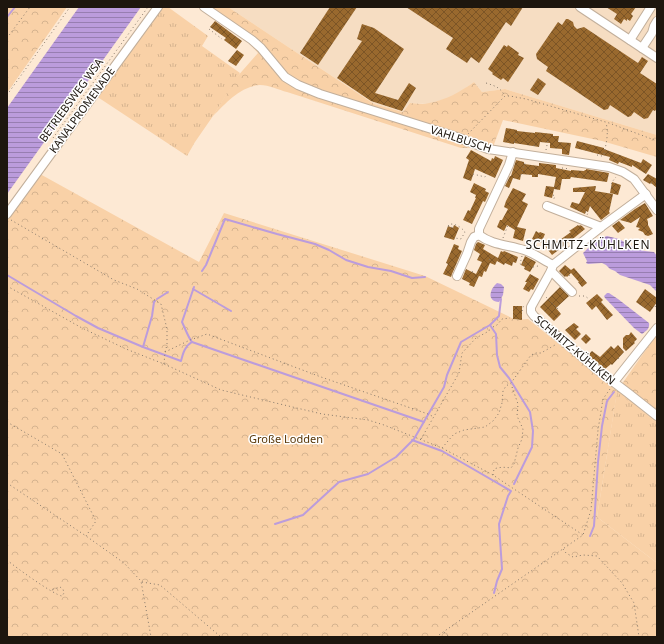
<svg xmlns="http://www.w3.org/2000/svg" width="664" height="644" font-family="'Noto Sans',sans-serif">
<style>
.built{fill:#f6ddc2}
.grass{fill:url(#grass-tufts)}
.forest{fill:url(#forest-crowns)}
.water{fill:url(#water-rules)}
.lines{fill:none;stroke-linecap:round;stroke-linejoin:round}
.stream{stroke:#bb9cdc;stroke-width:2}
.building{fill:url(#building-cross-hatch)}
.minor-casing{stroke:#c2af9b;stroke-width:10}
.path{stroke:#86796b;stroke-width:1;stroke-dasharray:1 3;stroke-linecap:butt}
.minor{stroke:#fff;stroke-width:8}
.labels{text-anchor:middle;stroke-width:3;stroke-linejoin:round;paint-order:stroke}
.street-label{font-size:11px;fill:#1d160e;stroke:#fff}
.park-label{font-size:11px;fill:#573504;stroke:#fff}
.neighbourhood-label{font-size:12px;letter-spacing:1px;fill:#1d160e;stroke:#fff}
</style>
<defs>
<pattern id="grass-tufts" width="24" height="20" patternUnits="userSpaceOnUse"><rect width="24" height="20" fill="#f9d1a7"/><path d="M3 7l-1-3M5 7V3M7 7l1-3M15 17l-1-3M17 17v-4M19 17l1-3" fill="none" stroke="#d5b38f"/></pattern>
<pattern id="forest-crowns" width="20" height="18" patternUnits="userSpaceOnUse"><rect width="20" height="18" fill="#f9d1a7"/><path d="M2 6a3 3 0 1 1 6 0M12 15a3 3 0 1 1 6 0" fill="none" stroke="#d5b38f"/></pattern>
<pattern id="water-rules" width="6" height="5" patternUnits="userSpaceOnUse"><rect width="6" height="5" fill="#bb9cdc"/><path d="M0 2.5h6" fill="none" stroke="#977eb1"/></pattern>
<pattern id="building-cross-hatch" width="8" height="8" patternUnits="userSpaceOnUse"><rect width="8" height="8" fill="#99692e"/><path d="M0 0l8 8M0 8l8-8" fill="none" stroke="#7c5526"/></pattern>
</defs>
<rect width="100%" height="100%" fill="#fde9d4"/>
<polygon class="built" points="228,7 657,7 657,135 505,89 482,92 474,82 459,93 450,98 427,104 410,103 403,112 374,104"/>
<g class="grass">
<polygon points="161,7 168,7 208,36 202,46 240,73 213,116 195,142 187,156 96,96"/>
<polygon points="617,391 657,423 657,563 597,517"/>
</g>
<g class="forest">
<polygon points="7,7 67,7 7,93"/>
<path d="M202,7h26l146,97 29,8 7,-9c6,0 13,2 19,0 17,-3 31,-11 45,-21l8,10 23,-3 152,46v22l-55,-16 -99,-21 -10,27 -32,1 -174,-56c-8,-2 -18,-7 -27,-7 -19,1 -34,18 -47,31l23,-38 22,-25 -11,-12z"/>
<polygon points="40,174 199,262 224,213 425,276 516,320 528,319 617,391 657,334 657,423 617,392 597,517 657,563 657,637 7,637 7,221"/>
</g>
<g class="water">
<polygon points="79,7 141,7 7,194 7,108"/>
<path d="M607,236l12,3 18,10 8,2 9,1 3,4v36l-7,-7 -30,-10 -5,-4 -5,-2 -4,-4 -4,-2 -14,1 -2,-1 1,-2 -4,-8c6,-6 17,-15 24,-17z"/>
<path d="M497,283l4,1 3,3 -1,8 -4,7c-13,-1 -9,-13 -2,-19z"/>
<path d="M607,293h2l9,6 31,24c1,6 -3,8 -7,11l-8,-6 -29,-30 -1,-2z"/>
</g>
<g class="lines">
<g class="stream">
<polyline points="7,17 15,7"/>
<polyline points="202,271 206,265 225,219 277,234 315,244 329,250 346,260 368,267 391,271 412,278 425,277"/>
<polyline points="7,275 76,316 98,328 143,347"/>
<polyline points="193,289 231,311"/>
<polyline points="157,299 168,292"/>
<path d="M155,301l-1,1 -2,14 -9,31 38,14c2,-8 4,-15 11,-19 -4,-5 -7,-14 -10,-20l12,-35"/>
<polyline points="490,325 496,334 497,355 500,367 509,378 530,412 533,431 532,447 514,484"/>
<polyline points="192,342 424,422"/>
<polyline points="412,440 442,451 511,491 508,496 499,524 502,569 497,581 494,593"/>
<polyline points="275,524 303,515 339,482 368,474 396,457 414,439 444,387 447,375 461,342 490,325 499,316 501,299"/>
<polyline points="590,536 594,526 598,462 602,426 607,401 614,392"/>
</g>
</g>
<g class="building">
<polygon points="330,7 357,7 318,65 300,53"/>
<polygon points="406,7 523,7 511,26 506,22 479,63 471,57 467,63 446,49 453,38"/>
<polygon points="606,7 636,7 631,14 633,16 630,21 627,19 627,21 624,19 621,24 614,19 617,14"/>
<polygon points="566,19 568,19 573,22 574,26 577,29 584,27 638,63 642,57 648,61 640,73 657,84 657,108 655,111 653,110 648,118 644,119 634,112 631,116 628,117 610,105 608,109 604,110 546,71 548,67 537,59 536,54 558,22 562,25"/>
<polygon points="215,21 242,41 236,49 224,40 226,38 210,27"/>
<polygon points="362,24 374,28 404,49 375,93 398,100 409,83 416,88 402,111 371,101 337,78 362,41 357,39"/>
<polygon points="504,45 507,47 508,45 519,53 518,55 524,58 508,82 503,78 501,80 492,74 493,73 488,69"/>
<polygon points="237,50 244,55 236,66 228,61"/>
<polygon points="538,78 546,84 538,95 530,90"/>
<polygon points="506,128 517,130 517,131 535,133 535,132 553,134 553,136 559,136 558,142 571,143 569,155 562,154 562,149 550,148 550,143 540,142 539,147 514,143 514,144 503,142"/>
<polygon points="577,141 604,148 604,149 641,163 643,159 652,165 646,174 632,165 632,167 619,162 618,164 609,160 610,157 575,148"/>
<polygon points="471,150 491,161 492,158 494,159 495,156 503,160 495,178 475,169 471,181 463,178 469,160 466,158"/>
<polygon points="516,160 524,162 524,164 539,166 539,163 556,165 556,168 571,171 571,170 584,171 585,170 586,170 586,169 609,173 607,182 571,177 570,179 562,179 560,190 554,189 552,198 544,196 546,186 554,187 556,177 538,174 538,177 532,177 532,175 521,174 520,180 513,178 509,188 505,186 510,176 511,176"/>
<polygon points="648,174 657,179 657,188 651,183 650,184 643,180"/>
<polygon points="612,182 621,185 618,195 610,193"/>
<polygon points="474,183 486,189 485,191 489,193 485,202 483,201 472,224 463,220 468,210 470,211 476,198 475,198 476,195 470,192"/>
<polygon points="596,186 595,191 613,194 609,212 610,213 601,220 590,206 588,212 586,211 585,214 570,207 572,202 579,204 585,192 573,192 573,188"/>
<polygon points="513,188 526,194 522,201 528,204 517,227 526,229 523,241 513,238 515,230 507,225 504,231 497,227 500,220 502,220 508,209 504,207 506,201"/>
<polygon points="645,203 653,216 647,219 648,222 648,225 653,234 648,236 645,235 643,232 638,230 640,228 636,227 640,217 631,223 620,220 635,209"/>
<polygon points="619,221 625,228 618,233 612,226"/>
<polygon points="454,225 459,228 454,240 444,237 448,226 453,228"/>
<polygon points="578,225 579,226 580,225 582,226 585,229 569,242 552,255 542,242 541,243 532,239 536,231 539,233 540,232 545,234 542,241 551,244 556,241 557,242 571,232 569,231"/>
<polygon points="478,242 485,245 483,249 498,258 501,251 503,252 504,251 518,257 516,263 513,262 512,266 505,263 504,265 497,261 495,265 490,263 486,272 484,271 482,277 479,276 474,287 469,285 470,283 462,279 466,269 476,274 482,262 477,260 480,254 474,250 476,244"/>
<polygon points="454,244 459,246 458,249 462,251 452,274 451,277 443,274 448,264 446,263"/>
<polygon points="525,256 536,262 530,272 524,269 525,267 521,265"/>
<polygon points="565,265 571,270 574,268 587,283 582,287 578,282 579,282 571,273 567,277 566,276 565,277 559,271"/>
<polygon points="530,274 539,279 533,290 531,289 529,292 523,289 527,282 525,282"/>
<polygon points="560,287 569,296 556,308 561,314 554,321 540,307"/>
<polygon points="645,289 657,298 657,302 650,312 636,302"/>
<polygon points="597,294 603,300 601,302 613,315 607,320 596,306 592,310 586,303"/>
<polygon points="513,306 522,306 522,320 513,319"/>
<polygon points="574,323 579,327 576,329 581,334 575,340 565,330"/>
<polygon points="631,332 637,339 634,342 635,343 626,351 623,348 623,338 626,335 629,335"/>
<polygon points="586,334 591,339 586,344 581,339"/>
<polygon points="618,345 624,352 612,365 611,364 605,369 588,355 592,351 600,357 611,346 614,349"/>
</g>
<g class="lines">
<g class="minor-casing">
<g id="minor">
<polyline points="204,7 252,40 261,48 285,77 298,85 320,94 454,136 488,149 609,167 623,172 634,179 657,210"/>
<polyline points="580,7 657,58"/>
<polyline points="630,40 651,7"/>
<polyline points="642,48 652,33 654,26 657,21"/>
<path d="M513,152l-4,13 -30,64v6c13,10 30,10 45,15 10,3 19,10 29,15"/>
<polyline points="646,194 601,227 553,265 551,271 531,307 531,312 534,316 595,368 628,393 657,416"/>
<polyline points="547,206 601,227"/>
<polyline points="7,214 158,7"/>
<polyline points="551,271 572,292"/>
<polyline points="457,276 467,254 471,242 474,237 479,235"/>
<polyline points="614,382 657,328"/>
</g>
</g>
<g class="path">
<polyline points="209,29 222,39"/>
<polyline points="7,38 30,7"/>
<path d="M486,83c9,3 14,4 19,13"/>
<polyline points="7,95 70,7"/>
<polyline points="468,134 502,99 505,96 510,96 526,99 609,123 657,141"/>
<polyline points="516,134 517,135"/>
<polyline points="53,138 148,7"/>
<polyline points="514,142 515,142"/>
<polyline points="534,146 534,145"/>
<polyline points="546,150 548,140"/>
<path d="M597,155l5,1 2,-2c2,-10 5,-21 2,-31"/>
<polyline points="562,168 570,169"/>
<polyline points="473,174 485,177 487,175"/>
<polyline points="599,174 601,175"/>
<polyline points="521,175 525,163"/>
<polyline points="651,183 652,183"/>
<polyline points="612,187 611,187 612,182 616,177"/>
<polyline points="553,195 555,196 553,201"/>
<polyline points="585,212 588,213 587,215"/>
<polyline points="11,220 114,280 137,289 161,304 167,329 167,345 165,352 164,364"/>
<path d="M448,226l2,-2c6,0 11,3 15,8l-4,7 -6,-1"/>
<polyline points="448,226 452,227 452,228"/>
<polyline points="503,238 508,225"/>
<polyline points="536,241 536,245 540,248"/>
<polyline points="522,256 520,264 522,265 525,262"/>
<polyline points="489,259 490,260"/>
<polyline points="533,267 538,266"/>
<polyline points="472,272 474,270"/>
<polyline points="569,275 570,279"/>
<polyline points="7,286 82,328 126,349 164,364 221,390 322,414 368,420 384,425 442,448 493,475 583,535"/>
<polyline points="579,296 585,296 589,299"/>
<polyline points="546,297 559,310"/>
<polyline points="655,306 657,310 657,314"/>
<polyline points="522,311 523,309 523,307 524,305"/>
<polyline points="493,327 497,325 502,319 510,318"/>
<polyline points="165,352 190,340 207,334 321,377 428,414 434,417"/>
<polyline points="618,358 620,361"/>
<polyline points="7,422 62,454 96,521 86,536"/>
<polyline points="421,439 459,373 462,353 476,338 489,331 490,328"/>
<polyline points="442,448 454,434 464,430 485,427 493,421 499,413 502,403 503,391 506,386 511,383 531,355 536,353 541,353 555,345"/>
<path d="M493,475l1,-6c5,-2 11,-2 17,-1l3,-4 4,-16 4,-9 1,-10 -6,-13 1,-12 -7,-20"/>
<polyline points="7,483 86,536 124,563 141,581 151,637"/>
<polyline points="563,549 566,553 573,557 583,555 597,556 622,583 634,603 639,637"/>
<path d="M7,560c8,7 47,35 55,36l2,-3 -1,-4 -3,-2 -9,3"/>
<polyline points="142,582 160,585 221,637"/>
<polyline points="444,632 449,637"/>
<polyline points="436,637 583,535 591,510 598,430 603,399 610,389"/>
</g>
<use href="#minor" class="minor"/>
</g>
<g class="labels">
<g class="street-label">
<text transform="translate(71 100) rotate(-54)" y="4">BETRIEBSWEG WSA</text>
<text transform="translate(82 110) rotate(-54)" y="4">KANALPROMENADE</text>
<text transform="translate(461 139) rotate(18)" y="4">VAHLBUSCH</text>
<text transform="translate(575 350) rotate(40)" y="4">SCHMITZ-KÜHLKEN</text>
</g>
<g class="park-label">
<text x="286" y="443">Große Lodden</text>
</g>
<g class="neighbourhood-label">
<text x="588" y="249">SCHMITZ-KÜHLKEN</text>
</g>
</g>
<rect width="664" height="644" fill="none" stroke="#1d160e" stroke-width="16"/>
</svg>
